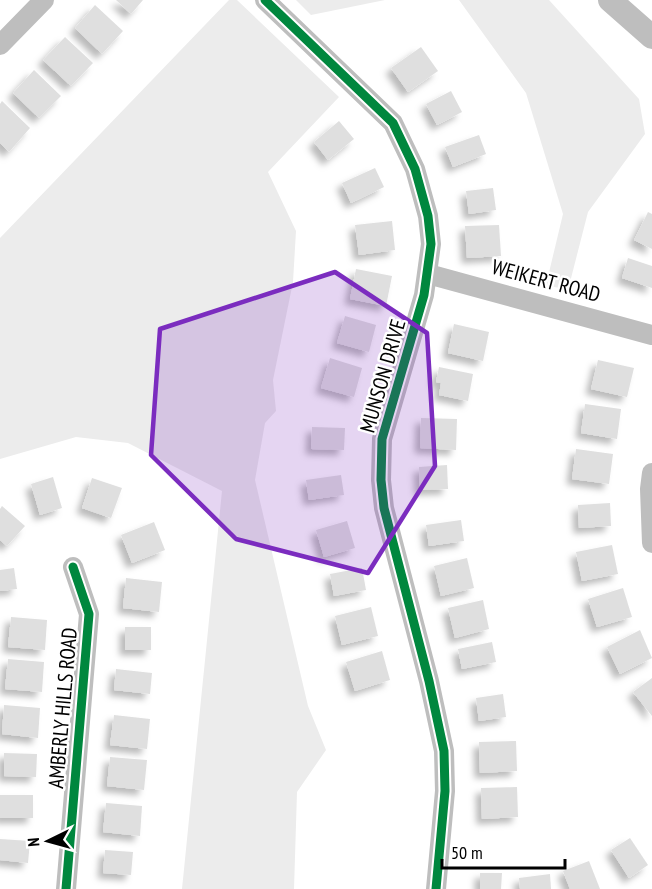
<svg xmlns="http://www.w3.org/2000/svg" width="652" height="889" font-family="'PT Sans Narrow',sans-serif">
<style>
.green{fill:#ececec}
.building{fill:#dfdfdf;filter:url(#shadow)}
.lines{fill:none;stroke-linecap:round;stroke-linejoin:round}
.minor{stroke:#bebebe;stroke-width:20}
.tertiary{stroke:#bebebe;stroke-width:24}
.cycleway-casing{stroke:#fff;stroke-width:13}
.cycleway{stroke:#00873e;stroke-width:9}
.marked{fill:#7b2cbf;fill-opacity:0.2;stroke:#7b2cbf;stroke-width:4.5;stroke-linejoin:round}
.labels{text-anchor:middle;stroke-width:5;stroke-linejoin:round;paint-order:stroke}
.street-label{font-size:21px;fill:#000;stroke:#fff}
</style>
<defs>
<filter id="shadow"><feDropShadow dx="-5.5" dy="5.5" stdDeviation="3" flood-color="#0004"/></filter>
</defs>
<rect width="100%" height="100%" fill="#fff"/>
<g class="green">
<polygon points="229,0 237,0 339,97 268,172 296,231 293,282 273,380 276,411 265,423 255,480 308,706 326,750 297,792 294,889 182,889 222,491 128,443 76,437 0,459 0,238"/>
<polygon points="296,0 385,0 311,15"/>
<polygon points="459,0 549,0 639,99 645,134 588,212 568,290 546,285 563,214 526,93"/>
</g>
<g class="building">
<polygon points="116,0 143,0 131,14"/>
<polygon points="95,5 123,31 102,54 75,28"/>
<polygon points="65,37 93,63 71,86 43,60"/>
<polygon points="421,47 438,71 408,92 391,68"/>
<polygon points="34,70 61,96 39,118 13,93"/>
<polygon points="451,91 462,112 437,125 426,104"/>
<polygon points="2,101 30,128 9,152 0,143 0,104"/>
<polygon points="339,121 354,139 328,160 314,142"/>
<polygon points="479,135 486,154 453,167 445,147"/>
<polygon points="375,168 384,187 351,203 342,183"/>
<polygon points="493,188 496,210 469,214 466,191"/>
<polygon points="648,212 652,214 652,249 634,240"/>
<polygon points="392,221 395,250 359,255 355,225"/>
<polygon points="499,225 501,256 467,258 465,226"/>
<polygon points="628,258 652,266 652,288 622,278"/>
<polygon points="356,269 392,276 386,306 350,299"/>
<polygon points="345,316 376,325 369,352 337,343"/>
<polygon points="454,324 489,332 483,361 448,353"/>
<polygon points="330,358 362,368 354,397 321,388"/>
<polygon points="598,360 634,368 627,397 591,389"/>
<polygon points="439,367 473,374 468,401 439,395 441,383 436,382"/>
<polygon points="585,404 621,409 617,439 581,433"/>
<polygon points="421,418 457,419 456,450 420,448"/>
<polygon points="312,427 345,428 344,450 311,449"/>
<polygon points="576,449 613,454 609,484 572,479"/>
<polygon points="447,465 448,489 420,490 419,467"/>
<polygon points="341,475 344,495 309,500 306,480"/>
<polygon points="53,477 62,508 40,515 31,484"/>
<polygon points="92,478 122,488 111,518 82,508"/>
<polygon points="610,503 611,526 579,528 578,505"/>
<polygon points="2,506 25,526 7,546 0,540 0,509"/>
<polygon points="461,520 464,541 429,546 426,525"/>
<polygon points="347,521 355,548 324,557 316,530"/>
<polygon points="154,522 165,550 132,563 121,535"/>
<polygon points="612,545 618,574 582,581 576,552"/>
<polygon points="467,558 474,588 441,596 434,566"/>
<polygon points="14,568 17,589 0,591 0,570"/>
<polygon points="362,568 366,590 334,596 330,574"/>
<polygon points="126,578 162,582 159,612 123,608"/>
<polygon points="623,588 632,617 597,627 588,599"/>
<polygon points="483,600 489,629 455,638 448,608"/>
<polygon points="371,607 378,636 342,645 335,616"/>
<polygon points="11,617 47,620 45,650 8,647"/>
<rect x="125" y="627" width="26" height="23"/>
<polygon points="640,630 652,658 620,674 607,647"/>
<polygon points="492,642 496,662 462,669 458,649"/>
<polygon points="382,651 390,680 355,691 346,662"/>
<polygon points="8,659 44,662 42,692 5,689"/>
<polygon points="116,669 152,673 150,694 114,690"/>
<polygon points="652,678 652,716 633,692"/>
<polygon points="503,694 506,717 479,721 476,698"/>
<polygon points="4,705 40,708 38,738 2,734"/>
<polygon points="114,715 150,719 147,749 110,745"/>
<polygon points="516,741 517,771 480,773 479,742"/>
<polygon points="4,753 37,754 36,777 4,776"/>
<polygon points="110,757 147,760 144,790 107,786"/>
<polygon points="517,787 518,817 482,819 481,788"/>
<rect x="0" y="795" width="33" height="23"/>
<polygon points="106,803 142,806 140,836 103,832"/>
<polygon points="630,838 648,865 629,878 611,850"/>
<polygon points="0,839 30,841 28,863 0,860"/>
<polygon points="105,850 133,852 131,875 103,873"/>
<polygon points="589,861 600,889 570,889 563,871"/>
<polygon points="480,873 502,873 501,889 480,889"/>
<polygon points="550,874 551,889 520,889 519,878"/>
</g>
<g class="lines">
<g class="minor">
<polyline points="265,0 393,123 415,169 428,216 431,244 424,295 382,439 381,480 384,508 429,681 444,751 445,791 436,889"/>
<polyline points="0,45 44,0"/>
<polyline points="428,274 652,335"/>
<polyline points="652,473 650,489 652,543"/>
<polyline points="66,889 89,614 73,567"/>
</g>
<polyline class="tertiary" points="610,0 652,37"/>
<g class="cycleway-casing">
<g id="cycleway">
<polyline points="265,0 393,123 415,169 428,216 431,244 424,295 382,439 381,480 384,508 429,681 444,751 445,791 436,889"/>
<polyline points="66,889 89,614 73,567"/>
</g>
</g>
<use href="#cycleway" class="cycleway"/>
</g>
<path class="marked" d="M335,272l92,61 8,133 -67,107 -132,-34 -85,-84 9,-126z"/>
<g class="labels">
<g class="street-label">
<text transform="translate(546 281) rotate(15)" y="7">WEIKERT ROAD</text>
<text transform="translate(383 376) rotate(-74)" y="7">MUNSON DRIVE</text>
<text transform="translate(63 708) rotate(-85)" y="7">AMBERLY HILLS ROAD</text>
</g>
</g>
<g transform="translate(48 841) rotate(265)" stroke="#ffffff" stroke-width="4.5" paint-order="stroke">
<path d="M0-4.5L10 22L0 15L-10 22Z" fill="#000000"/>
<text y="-9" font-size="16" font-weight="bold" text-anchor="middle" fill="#000000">N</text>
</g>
<path d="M442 859v9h123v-9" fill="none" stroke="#000000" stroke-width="3"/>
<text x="451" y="859" font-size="18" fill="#000000" stroke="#ffffff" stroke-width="4.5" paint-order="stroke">50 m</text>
</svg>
